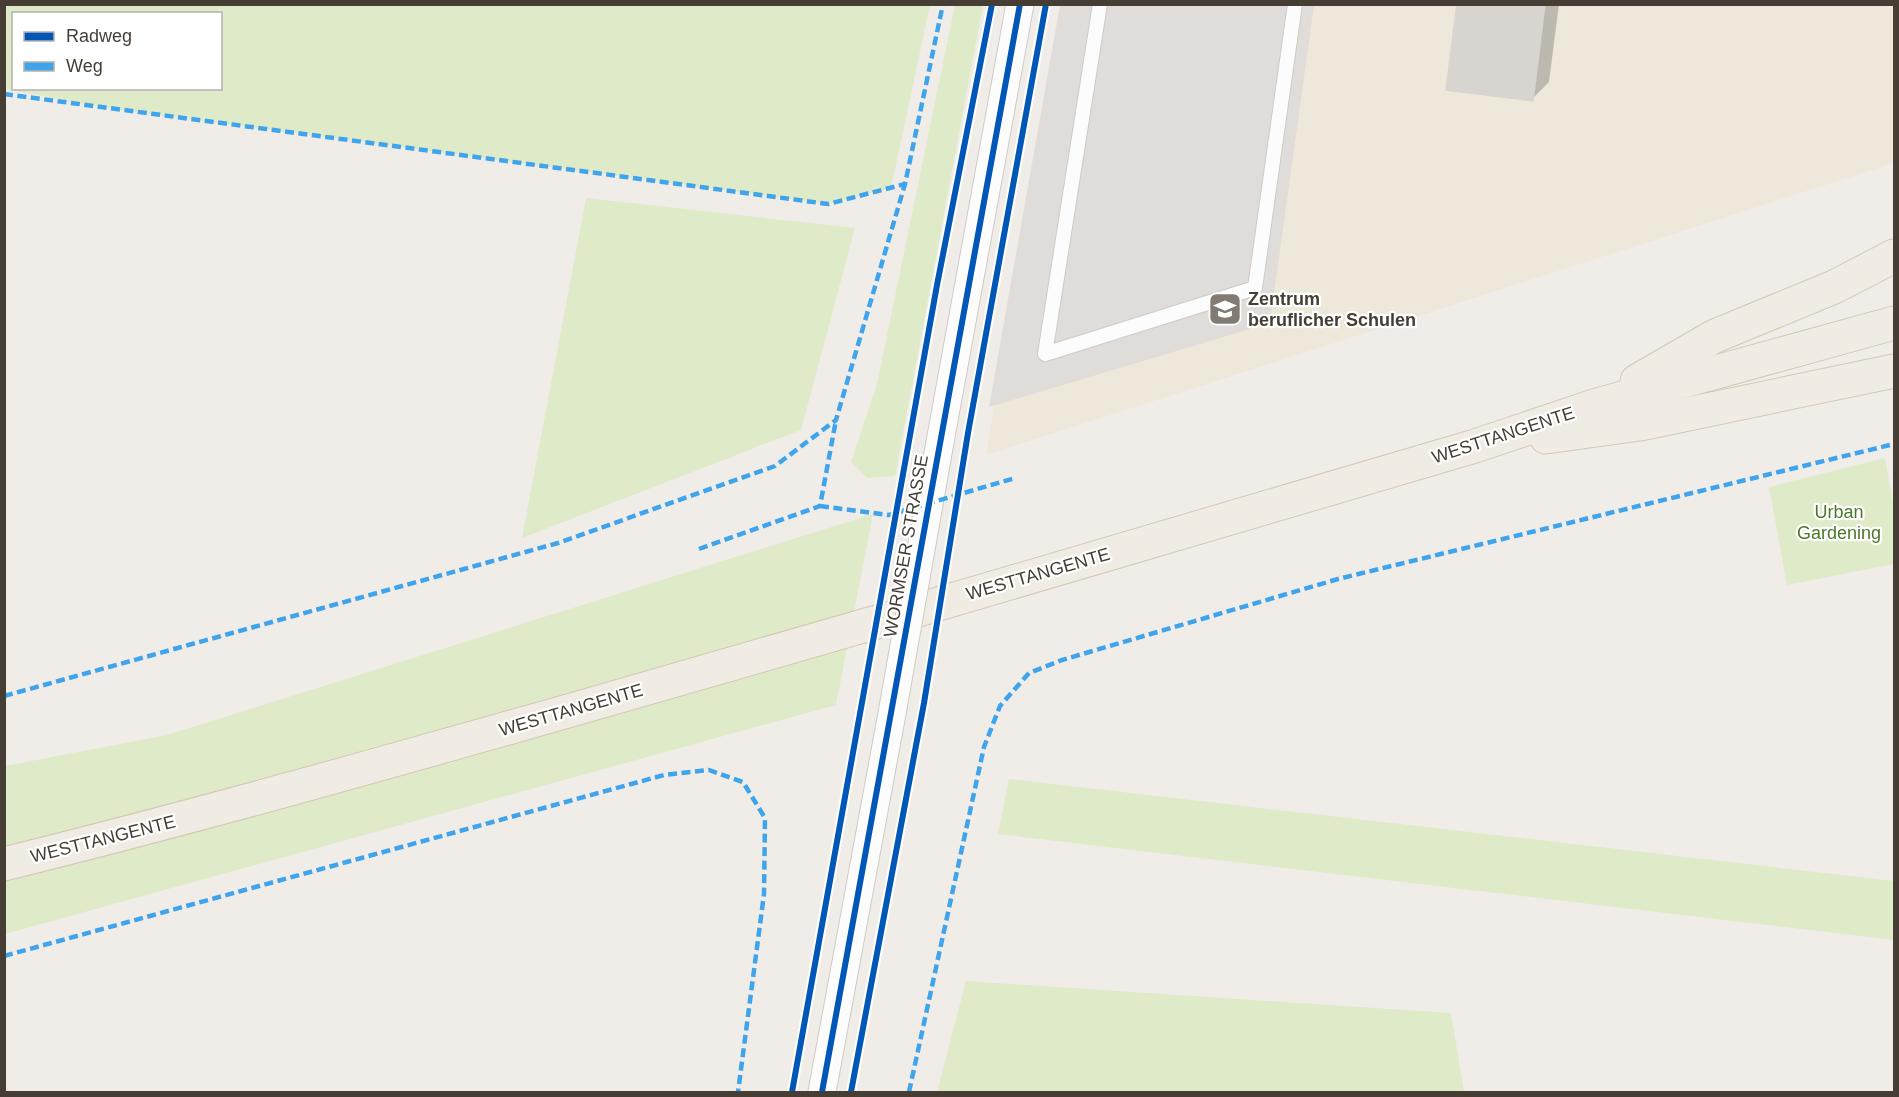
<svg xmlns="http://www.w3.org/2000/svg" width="1899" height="1097" font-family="Arial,sans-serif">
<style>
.education{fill:#eee8db}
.green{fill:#dfeac9;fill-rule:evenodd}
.parking{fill:#dfdcd9}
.shadow{fill:#0003}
.building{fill:#d8d4d0;stroke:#d8d4cf;stroke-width:1.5}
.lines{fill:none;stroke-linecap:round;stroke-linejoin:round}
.lane-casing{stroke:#cecbc7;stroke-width:16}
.street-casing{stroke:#cecbc7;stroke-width:29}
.primary-casing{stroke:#d2c8b6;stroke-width:35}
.lane{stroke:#fdfcfc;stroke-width:14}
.street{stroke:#fdfcfc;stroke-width:27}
.primary{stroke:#f1ece3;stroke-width:33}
.street-bridge-casing{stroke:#cecbc7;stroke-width:29;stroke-linecap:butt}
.street-bridge{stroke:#fdfcfc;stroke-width:27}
.quiet{stroke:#3fa4eb;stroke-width:4.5;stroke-dasharray:9 4.5;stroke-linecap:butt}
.cycleway-casing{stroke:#fff;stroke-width:10}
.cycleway{stroke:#0057b8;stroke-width:6}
.labels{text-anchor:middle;stroke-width:4.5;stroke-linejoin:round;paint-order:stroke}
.poi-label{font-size:18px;font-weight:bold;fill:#463e35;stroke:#fff;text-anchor:start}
.street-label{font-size:18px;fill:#463e35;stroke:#fff}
.park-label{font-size:18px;fill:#4b7828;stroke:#fff}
</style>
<rect width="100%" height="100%" fill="#f0ede9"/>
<polygon class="education" points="1061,5 1894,5 1894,163 986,455"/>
<g class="green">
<path d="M4,5l1,-1 925,1 -39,183 -63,16 -708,-94 -115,-21zM14,14h206v74h-206z"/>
<polygon points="955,5 983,5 895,476 867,478 851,462 877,384"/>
<polygon points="586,198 855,228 801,430 522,538"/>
<polygon points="1885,458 1894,510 1894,564 1787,585 1769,487"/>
<polygon points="873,514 836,705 5,934 5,766 167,735"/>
<polygon points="1009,779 1894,881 1894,940 998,834"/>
<polygon points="966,981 1451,1013 1464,1092 937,1092"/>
</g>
<polygon class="parking" points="1060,5 1314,5 1270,323 989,407"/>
<polygon class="shadow" points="1458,4 1559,4 1549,82 1532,99"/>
<polygon class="building" points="1457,4 1545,4 1533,101 1446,90"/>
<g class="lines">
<g class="lane-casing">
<polyline id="lane" points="1100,4 1045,354 1255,288 1295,4"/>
</g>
<g class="street-casing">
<g id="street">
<polyline points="940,442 1020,4"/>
<polyline points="822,1092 893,708"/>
</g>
</g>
<g class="primary-casing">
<g id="primary">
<polyline points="1637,381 1715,336 1834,287 1894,256"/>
<polyline points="1546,437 1640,424 1894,371"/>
<path d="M4,864c190,-47 377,-100 564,-153 303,-86 605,-176 907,-265l122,-41 297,-82"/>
</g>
</g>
<use href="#lane" class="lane"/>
<use href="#street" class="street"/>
<use href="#primary" class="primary"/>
<g class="street-bridge-casing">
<polyline id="street-bridge" points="893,708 940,442"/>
</g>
<use href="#street-bridge" class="street-bridge"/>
<g class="quiet">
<polyline points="4,94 828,204 905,184"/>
<polyline points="820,506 889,515 1015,478"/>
<polyline points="699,549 820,506 836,420"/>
<polyline points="4,696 558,543 775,466 836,420 905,184 943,4"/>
<polyline points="4,956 664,775 709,770 743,782 765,818 764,894 738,1092"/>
<polyline points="909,1092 984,747 1000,706 1029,673 1062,660 1338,579 1894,444"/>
</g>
<g class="cycleway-casing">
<g id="cycleway">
<polyline points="792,1092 937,285 992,4"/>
<polyline points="822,1092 1020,4"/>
<polyline points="851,1092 924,703 968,433 1046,4"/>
</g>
</g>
<use href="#cycleway" class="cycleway"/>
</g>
<defs>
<g id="school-square" transform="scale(1.725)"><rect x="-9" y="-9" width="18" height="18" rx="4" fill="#827b74" stroke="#fff"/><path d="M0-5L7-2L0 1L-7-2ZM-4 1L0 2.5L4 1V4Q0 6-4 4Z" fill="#fff"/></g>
</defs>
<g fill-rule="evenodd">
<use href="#school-square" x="1225" y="309"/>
</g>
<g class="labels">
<g class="poi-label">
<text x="1248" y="305">Zentrum<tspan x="1248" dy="21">beruflicher Schulen</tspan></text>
</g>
<g class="street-label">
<text transform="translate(1503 435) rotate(-18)" y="6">WESTTANGENTE</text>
<text transform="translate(906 546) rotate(-80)" y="6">WORMSER STRASSE</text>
<text transform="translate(1038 574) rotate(-16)" y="6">WESTTANGENTE</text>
<text transform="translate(571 710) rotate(-16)" y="6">WESTTANGENTE</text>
<text transform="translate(103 839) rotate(-14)" y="6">WESTTANGENTE</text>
</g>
<g class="park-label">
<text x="1839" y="518">Urban<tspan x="1839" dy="21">Gardening</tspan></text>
</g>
</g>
<rect width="1899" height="1097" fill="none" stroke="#463e35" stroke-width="12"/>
<rect x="12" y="12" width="210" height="78" fill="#ffffff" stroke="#b5b2ae" stroke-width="1.5"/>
<rect x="24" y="32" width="30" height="9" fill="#0057b8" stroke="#b5b2ae" stroke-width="1.5"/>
<text x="66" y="42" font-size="18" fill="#463e35">Radweg</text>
<rect x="24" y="62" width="30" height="9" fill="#3fa4eb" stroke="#b5b2ae" stroke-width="1.5"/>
<text x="66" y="72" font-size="18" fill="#463e35">Weg</text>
</svg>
